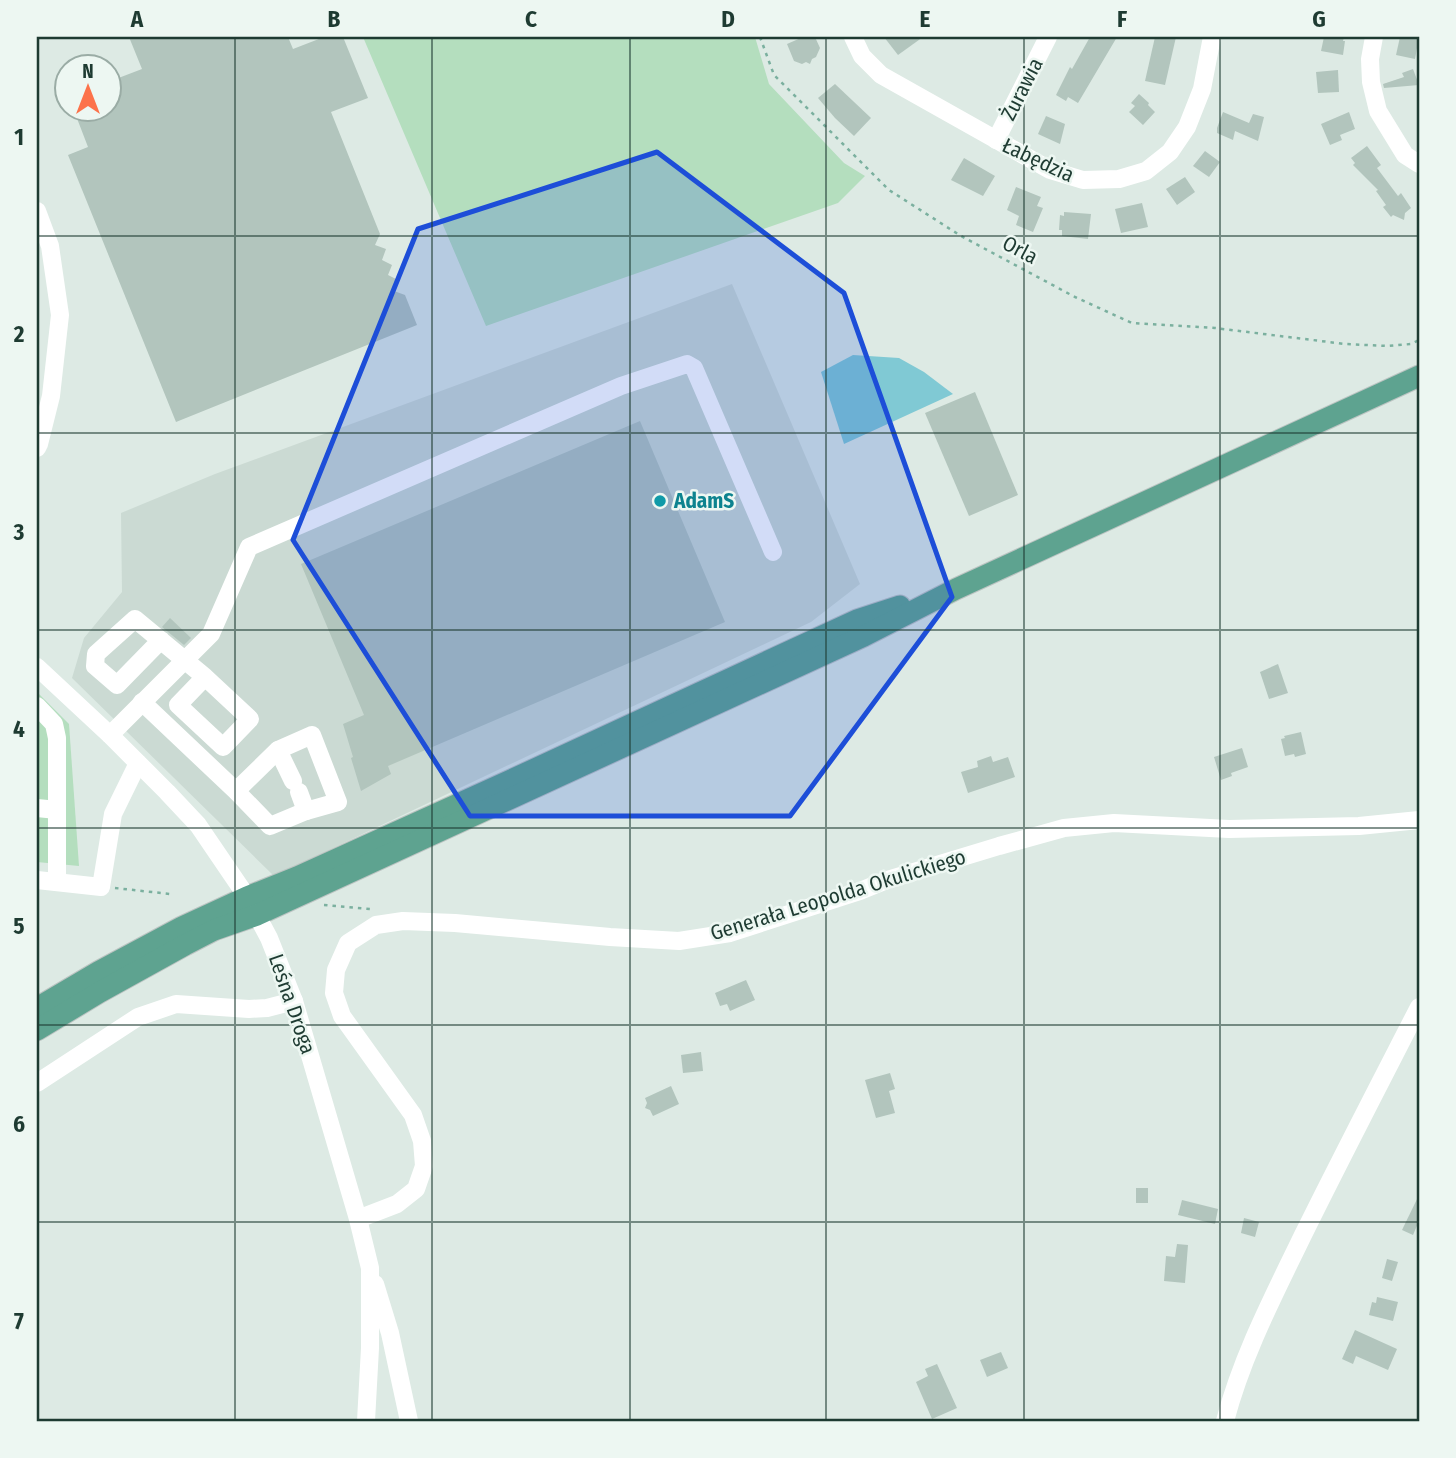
<svg xmlns="http://www.w3.org/2000/svg" width="1456" height="1458" font-family="'Fira Sans Condensed',sans-serif">
<style>
.built{fill:#cbdad3}
.green{fill:#b4debe}
.water{fill:#80c9d4}
.building{fill:#b2c5bd}
.lines{fill:none;stroke-linecap:round;stroke-linejoin:round}
.major-casing{stroke:#bcc4c2;stroke-width:23}
.path{stroke:#7bb09f;stroke-width:2.5;stroke-dasharray:3.5 5;stroke-linecap:butt}
.minor{stroke:#fff;stroke-width:18}
.major{stroke:#5ea390;stroke-width:21}
.marked{fill:#1d4ed8;fill-opacity:0.2;stroke:#1d4ed8;stroke-width:5;stroke-linejoin:round}
.grid{fill:none;stroke:#1e3b32;stroke-width:2;stroke-opacity:0.55}
.culture-dot{fill:#0f9aa8;stroke:#edf7f2;stroke-width:2.5}
.labels{text-anchor:middle;stroke-width:5;stroke-linejoin:round;paint-order:stroke}
.street-label{font-size:21px;fill:#1e3b32;stroke:#edf7f2}
.culture-label{font-size:21px;font-weight:bold;fill:#0d838f;stroke:#edf7f2;text-anchor:start}
.neatline{fill:none;stroke:#1e3b32;stroke-width:2.5}
.grid-label{font-size:23px;text-anchor:middle;font-weight:bold;fill:#1e3b32}
</style>
<rect width="100%" height="100%" fill="#ddeae4"/>
<polygon class="built" points="732,284 860,584 811,622 274,876 72,678 84,638 122,592 121,513 215,474"/>
<g class="green">
<polygon points="363,37 755,37 769,84 844,163 865,176 838,203 486,326"/>
<polygon points="37,692 69,724 79,866 37,862"/>
</g>
<polygon class="water" points="853,355 899,358 924,372 953,394 844,444 821,372"/>
<g class="building">
<polygon points="129,37 288,37 293,49 324,37 343,37 368,98 331,112 380,234 375,245 386,249 382,260 392,265 388,275 398,280 394,291 405,295 417,325 176,422 68,155 88,147 73,108 108,108 108,82 142,69"/>
<polygon points="803,37 815,37 820,48 816,57 812,59 810,64 806,62 802,64 794,61 787,44"/>
<polygon points="884,37 923,37 898,55"/>
<polygon points="1090,37 1117,37 1078,103 1068,97 1066,101 1056,95 1070,67 1072,69"/>
<polygon points="1155,37 1176,37 1165,85 1145,81"/>
<polygon points="1324,37 1344,37 1343,41 1345,41 1343,55 1321,51"/>
<polygon points="1400,37 1419,37 1415,59 1396,55"/>
<polygon points="1413,69 1419,85 1384,88 1383,84 1404,77 1402,73"/>
<polygon points="1338,70 1339,92 1318,93 1316,72"/>
<polygon points="835,84 871,118 854,136 835,118 818,98"/>
<polygon points="1139,94 1149,103 1148,105 1155,112 1143,125 1129,112 1135,106 1131,103"/>
<polygon points="1223,112 1249,123 1253,114 1264,117 1258,141 1235,131 1233,140 1217,133 1217,128"/>
<polygon points="1349,112 1355,129 1340,135 1342,140 1330,145 1321,124"/>
<polygon points="1046,116 1065,124 1060,144 1038,134"/>
<polygon points="1367,146 1381,165 1377,168 1398,196 1401,193 1411,208 1405,213 1404,220 1393,215 1391,217 1383,207 1386,205 1376,191 1378,190 1353,165 1355,163 1351,158"/>
<polygon points="1205,151 1220,162 1209,177 1193,166"/>
<polygon points="964,158 995,176 983,196 951,180"/>
<polygon points="1185,177 1195,192 1177,205 1166,189"/>
<polygon points="1016,187 1041,197 1037,206 1043,208 1033,232 1016,225 1019,216 1007,210"/>
<polygon points="1142,203 1148,227 1121,233 1115,209"/>
<polygon points="1064,212 1091,214 1088,239 1062,236 1062,230 1059,230 1060,215 1064,216"/>
<polygon points="975,392 1018,495 969,516 925,413"/>
<polygon points="640,421 725,622 388,766 391,774 361,791 351,758 353,757 343,724 364,715 301,564"/>
<polygon points="170,618 191,638 184,645 162,627"/>
<polygon points="1278,664 1288,693 1269,699 1260,672"/>
<polygon points="1301,732 1306,754 1295,757 1294,754 1285,756 1281,739 1285,738 1284,736"/>
<polygon points="1242,748 1248,767 1231,773 1232,776 1221,780 1214,757"/>
<polygon points="991,756 993,762 1008,757 1015,777 968,793 961,772 978,767 977,761"/>
<polygon points="746,980 755,1000 730,1011 727,1004 720,1006 715,993"/>
<polygon points="701,1052 703,1071 683,1073 681,1055"/>
<polygon points="890,1073 895,1089 889,1091 895,1113 876,1118 865,1080"/>
<polygon points="671,1086 679,1104 653,1116 650,1110 645,1108 647,1103 645,1098"/>
<rect x="1136" y="1188" width="12" height="15"/>
<polygon points="1419,1195 1419,1221 1413,1235 1402,1230"/>
<polygon points="1182,1200 1218,1209 1215,1224 1178,1215"/>
<polygon points="1244,1218 1259,1222 1255,1237 1241,1233"/>
<polygon points="1177,1244 1188,1245 1185,1283 1164,1281 1166,1256 1175,1257"/>
<polygon points="1387,1259 1398,1262 1392,1281 1382,1278"/>
<polygon points="1377,1297 1398,1302 1393,1321 1369,1315 1372,1302 1376,1303"/>
<polygon points="1355,1330 1397,1349 1388,1370 1356,1356 1353,1364 1342,1359"/>
<polygon points="1001,1352 1008,1368 987,1377 980,1360"/>
<polygon points="937,1364 957,1408 932,1419 916,1382 928,1376 925,1369"/>
</g>
<g class="lines">
<g class="major-casing">
<g id="major">
<polyline points="37,1008 98,972 182,927 247,897 297,877 511,780 857,620 900,606"/>
<polyline points="37,1030 100,992 185,945 214,930 257,915 864,636 956,589 1419,376"/>
</g>
</g>
<g class="path">
<polyline points="760,37 774,75 889,190 961,236 1075,297 1132,323 1215,328 1345,344 1388,346 1411,344 1419,340"/>
<polyline points="115,888 170,894"/>
<polyline points="324,905 370,909"/>
</g>
<g class="minor">
<polyline points="853,37 862,56 881,75 1050,170 1083,180 1119,179 1146,171 1170,152 1187,127 1202,89 1212,37"/>
<polyline points="1374,37 1370,59 1371,82 1378,111 1405,155 1419,164"/>
<polyline points="996,140 1048,37"/>
<polyline points="37,211 50,246 60,315 51,396 39,444 37,448"/>
<polyline points="161,640 117,685 95,666 96,654 135,619 205,677 250,719 223,747 178,705 205,677"/>
<polyline points="37,667 110,735 167,792 198,825 247,897 269,938 294,1001 304,1035 358,1219 370,1268 370,1348 366,1421"/>
<polyline points="142,702 236,791 270,826 306,811 338,802 312,735 278,750 236,791"/>
<polyline points="37,706 54,724 57,738 57,882"/>
<polyline points="110,735 211,634 249,547 621,386 687,364 694,368 773,552"/>
<polyline points="278,750 293,781"/>
<polyline points="299,792 306,811"/>
<polyline points="37,808 57,810"/>
<polyline points="37,880 101,887 113,814 138,763"/>
<polyline points="37,1083 138,1017 176,1004 249,1009 267,1008 294,1001"/>
<polyline points="358,1219 397,1204 416,1189 424,1166 422,1141 413,1115 342,1016 334,993 336,970 348,943 376,925 403,921 455,923 610,937 679,941 730,933 860,891 887,880 999,846 1064,828 1114,823 1229,829 1359,826 1419,820"/>
<polyline points="375,1284 390,1333 409,1421"/>
<path d="M1225,1421c17,-65 49,-126 78,-186 38,-77 77,-152 116,-228"/>
</g>
<use href="#major" class="major"/>
</g>
<path class="marked" d="M657,152l187,141 108,304 -162,219h-320l-177,-276 125,-311z"/>
<path class="grid" d="M235,37v1384M432,37v1384M630,37v1384M826,37v1384M1024,37v1384M1220,37v1384M37,236h1382M37,433h1382M37,630h1382M37,828h1382M37,1025h1382M37,1222h1382"/>
<circle class="culture-dot" cx="660" cy="501" r="7"/>
<g class="labels">
<g class="street-label">
<text transform="translate(1022 89) rotate(-63)" y="7">Żurawia</text>
<text transform="translate(1038 160) rotate(25)" y="7">Łabędzia</text>
<text transform="translate(1020 250) rotate(28)" y="7">Orla</text>
<text transform="translate(838 895) rotate(-17)" y="7">Generała Leopolda Okulickiego</text>
<text transform="translate(292 1004) rotate(71)" y="7">Leśna Droga</text>
</g>
<g class="culture-label">
<text x="674" y="508">AdamS</text>
</g>
</g>
<rect width="1456" height="1458" fill="none" stroke="#edf7f2" stroke-width="77"/>
<g transform="translate(88 88)"><circle r="33" fill="#edf7f2" stroke="#9aaca5" stroke-width="2"/>
<path d="M0-5L12 26L0 18L-12 26Z" fill="#fc724a"/>
<text y="-10" font-size="19" font-weight="bold" text-anchor="middle" fill="#1e3b32">N</text>
</g>
<rect x="38" y="38" width="1380" height="1382" class="neatline"/>
<g class="grid-label">
<text x="137" y="27">A</text>
<text x="334" y="27">B</text>
<text x="531" y="27">C</text>
<text x="728" y="27">D</text>
<text x="925" y="27">E</text>
<text x="1122" y="27">F</text>
<text x="1319" y="27">G</text>
<text x="19" y="145">1</text>
<text x="19" y="342">2</text>
<text x="19" y="540">3</text>
<text x="19" y="737">4</text>
<text x="19" y="934">5</text>
<text x="19" y="1132">6</text>
<text x="19" y="1329">7</text>
</g>
</svg>
